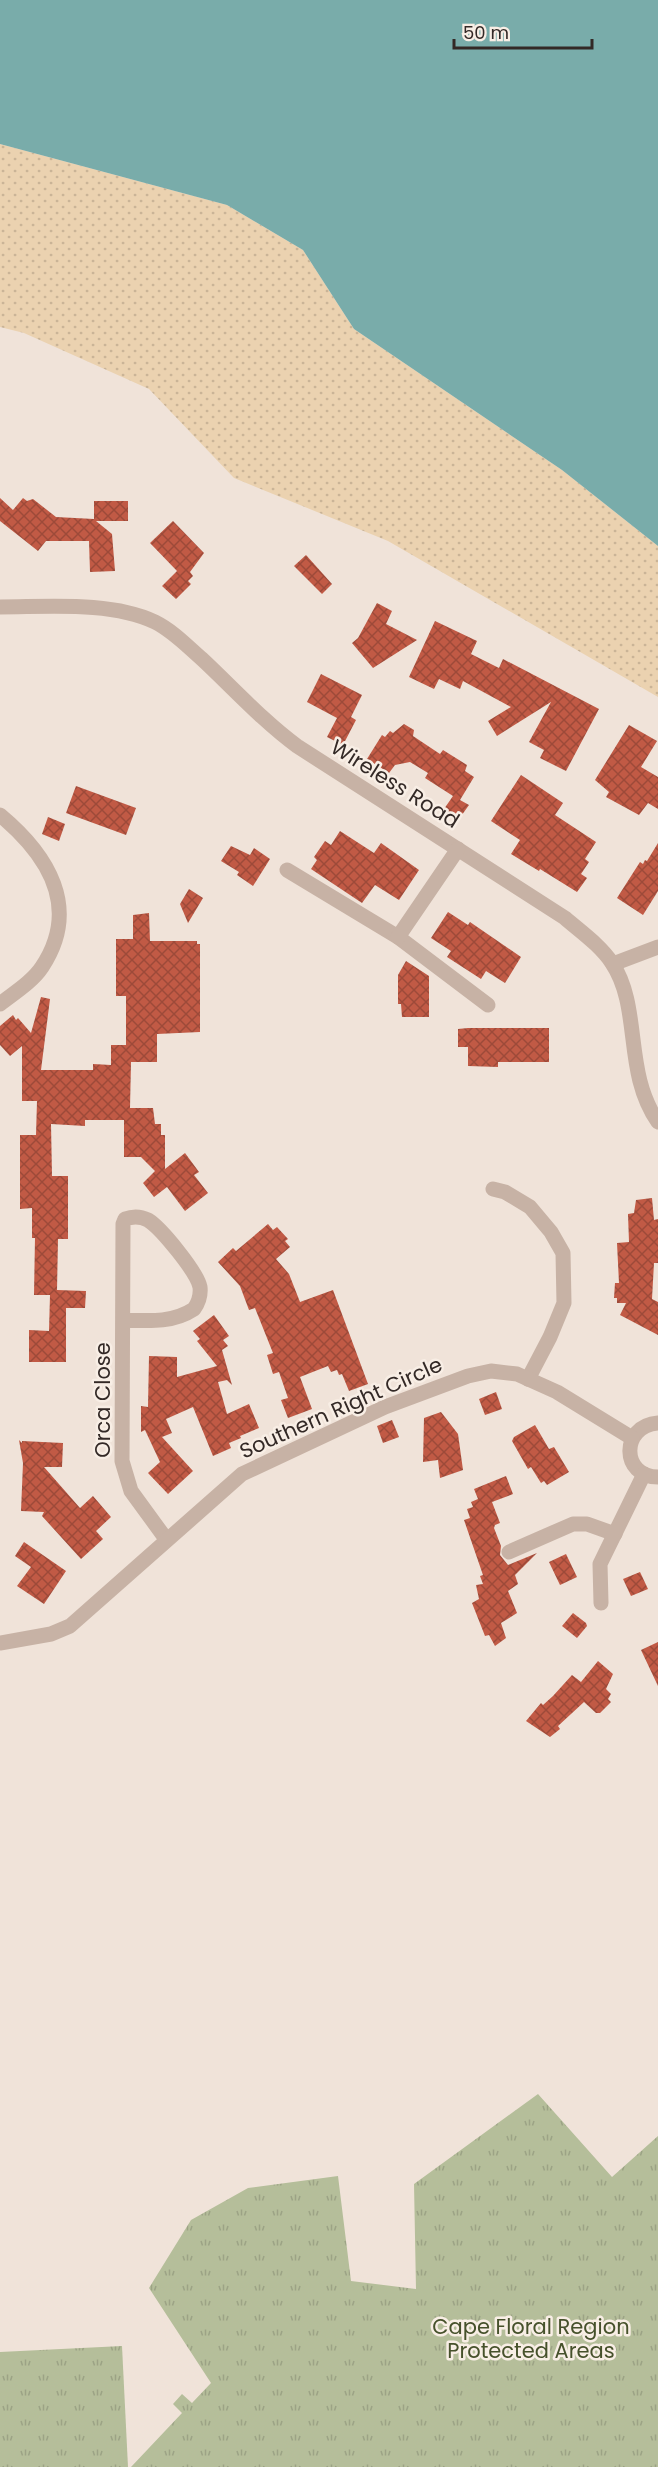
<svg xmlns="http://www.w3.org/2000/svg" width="658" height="2467" font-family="Poppins,sans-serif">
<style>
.sand{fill:url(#sand-dots)}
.park{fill:url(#park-tufts)}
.water{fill:#79acaa}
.building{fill:url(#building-cross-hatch)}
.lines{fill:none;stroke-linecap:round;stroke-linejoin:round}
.minor{stroke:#c7b2a5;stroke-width:15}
.labels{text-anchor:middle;stroke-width:5;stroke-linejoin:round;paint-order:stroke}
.street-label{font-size:21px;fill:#332926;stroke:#f8eee5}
.park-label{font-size:21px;fill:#46512b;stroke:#f8eee5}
</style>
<defs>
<pattern id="sand-dots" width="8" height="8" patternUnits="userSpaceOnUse" patternTransform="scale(1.5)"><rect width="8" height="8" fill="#ebd2b0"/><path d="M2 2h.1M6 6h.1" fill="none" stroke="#cab497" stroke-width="1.8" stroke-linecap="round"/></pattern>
<pattern id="park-tufts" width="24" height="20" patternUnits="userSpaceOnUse" patternTransform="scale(1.5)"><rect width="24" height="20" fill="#b5be9a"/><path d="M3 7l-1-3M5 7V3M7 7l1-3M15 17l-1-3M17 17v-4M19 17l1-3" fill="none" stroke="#9ca385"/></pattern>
<pattern id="building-cross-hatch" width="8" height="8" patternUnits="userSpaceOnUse" patternTransform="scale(1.5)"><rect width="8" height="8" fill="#c15a45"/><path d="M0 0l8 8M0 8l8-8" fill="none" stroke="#9d4a39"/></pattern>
</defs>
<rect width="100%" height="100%" fill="#f0e3d9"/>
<polygon class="sand" points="0,144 227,205 303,250 354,329 562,470 658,546 658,697 388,541 234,478 149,389 24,333 0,327"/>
<g class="park">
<polygon points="538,2094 612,2177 658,2136 658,2467 131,2467 182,2413 173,2404 182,2394 192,2403 211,2383 149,2288 191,2220 248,2188 338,2176 351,2281 416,2289 414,2184"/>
<polygon points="122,2346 128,2467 0,2467 0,2352"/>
</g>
<polygon class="water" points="0,0 658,0 658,546 562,470 354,329 303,250 227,205 0,144"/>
<g class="building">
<polygon points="0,498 13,510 23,498 27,501 33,499 56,517 94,519 94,501 128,501 128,521 96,521 112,534 115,571 90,572 89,541 46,541 38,551 0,521"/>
<polygon points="173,521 204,553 190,572 193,576 188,581 191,584 176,599 162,586 177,571 150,543"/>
<polygon points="306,555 332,584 322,594 294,566"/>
<polygon points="377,603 392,611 386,624 417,640 373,668 352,643 358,638"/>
<polygon points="435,621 477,641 471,654 499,668 503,659 599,709 566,771 540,758 544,750 529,742 551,702 497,736 488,721 511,707 463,681 460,689 439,679 434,689 409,677"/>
<polygon points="321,674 362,695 351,717 356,720 343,745 327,737 337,718 307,702"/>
<polygon points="404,724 414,730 413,736 440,754 443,750 467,765 465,771 474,777 460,800 469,805 459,819 444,809 453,796 425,778 428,773 410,762 395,765 389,773 367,759 382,735 385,737 390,731 393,733"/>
<polygon points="629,725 657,741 641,767 658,777 658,809 648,803 639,815 606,797 609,792 595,780"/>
<polygon points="521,775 563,803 555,815 596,842 585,859 589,862 581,874 587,878 577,892 540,869 539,871 511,854 520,840 491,821"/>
<polygon points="76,786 136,808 126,835 66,813"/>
<polygon points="48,817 65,824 59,841 42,834"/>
<polygon points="340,831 374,853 381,843 419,870 399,900 375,885 362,903 311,869 317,860 314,857 325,841 331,845"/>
<polygon points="658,843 658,891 643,915 617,898 640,862 643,864 645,860 647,861"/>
<polygon points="231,846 250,855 254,848 270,859 253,886 237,875 239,872 221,861"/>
<polygon points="189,889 203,898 188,923 180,904"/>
<polygon points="448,912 468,925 470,922 521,957 505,983 486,971 481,979 447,957 451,951 431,938"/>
<polygon points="149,913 150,941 197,941 197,944 200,944 200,1032 157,1034 157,1062 131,1062 130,1108 153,1108 155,1124 161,1124 161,1135 165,1135 165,1169 185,1153 199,1172 194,1175 208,1193 185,1211 167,1187 154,1197 143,1183 155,1171 141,1157 124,1157 124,1120 85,1120 85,1126 51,1124 52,1176 68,1176 68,1239 58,1239 57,1290 86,1291 85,1308 66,1308 66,1362 29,1362 29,1330 49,1331 50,1295 34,1295 35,1238 32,1238 32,1208 20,1209 20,1135 36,1135 37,1101 22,1101 22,1046 10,1056 0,1045 0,1026 13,1015 16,1020 18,1018 31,1033 41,997 50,999 41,1070 93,1070 93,1064 111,1065 111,1045 126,1045 126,996 116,996 116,939 133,939 133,915"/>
<polygon points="406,961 429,976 429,1017 402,1017 401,1004 398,1004 398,975"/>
<polygon points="468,1028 549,1028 549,1062 498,1062 498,1067 468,1066 468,1047 458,1047 458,1029"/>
<polygon points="652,1198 654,1220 658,1219 658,1263 654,1263 652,1299 658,1302 658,1335 620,1315 626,1303 617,1303 617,1298 614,1298 615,1283 619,1283 617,1243 629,1242 628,1214 634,1213 636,1200"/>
<polygon points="268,1224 273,1230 277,1227 288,1239 285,1241 290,1247 276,1259 289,1274 300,1302 333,1290 368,1384 349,1391 342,1374 339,1375 337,1370 331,1372 328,1366 300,1377 312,1409 288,1418 281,1400 288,1398 279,1372 273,1374 267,1355 273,1353 255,1308 249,1310 240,1286 218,1262 233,1248 236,1251"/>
<polygon points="214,1315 229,1336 223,1340 228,1346 222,1350 232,1385 227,1380 218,1382 227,1414 249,1404 259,1428 240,1436 241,1438 229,1443 231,1448 213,1456 193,1407 166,1419 172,1433 162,1437 193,1471 168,1494 148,1473 160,1462 145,1430 141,1432 141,1406 148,1407 149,1356 177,1357 177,1377 217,1366 197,1341 200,1339 193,1331"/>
<polygon points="496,1392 502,1409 485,1415 479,1399"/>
<polygon points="441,1412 458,1434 463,1470 440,1478 438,1460 423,1462 424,1418"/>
<polygon points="392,1420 399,1437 383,1443 377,1426"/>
<polygon points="535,1425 549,1449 554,1447 569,1472 547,1485 544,1481 541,1483 531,1467 528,1469 512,1441 514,1437"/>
<polygon points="19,1440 22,1443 22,1441 63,1443 62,1467 44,1467 80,1508 93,1496 111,1517 96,1531 103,1539 81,1559 42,1516 44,1512 21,1511 23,1463"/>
<polygon points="506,1476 513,1494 492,1502 500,1523 495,1525 494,1528 501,1546 500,1555 508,1565 537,1553 515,1575 518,1584 508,1591 517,1613 501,1623 506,1638 495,1646 489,1635 485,1636 472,1603 479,1599 476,1585 483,1584 480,1576 483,1575 464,1520 470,1518 467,1509 473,1507 471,1502 478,1499 474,1489"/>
<polygon points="24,1542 66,1571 44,1604 17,1586 31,1567 15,1556"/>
<polygon points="566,1554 577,1577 560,1585 549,1562"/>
<polygon points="640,1572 648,1589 631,1596 623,1579"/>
<polygon points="573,1613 586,1623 587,1626 577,1638 562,1626"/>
<polygon points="658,1642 658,1686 641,1650"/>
<polygon points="598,1661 613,1674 606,1689 611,1694 608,1699 611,1702 600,1713 596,1713 584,1702 558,1726 560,1729 550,1737 526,1721 541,1703 543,1705 553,1696 572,1675 581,1682"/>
</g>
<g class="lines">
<g class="minor">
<path d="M0,607c48,0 111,-6 155,15 18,9 32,24 47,37 31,29 61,62 95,87l268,172c16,14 35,27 47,45 30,45 11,109 46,159"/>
<path d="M0,815c48,40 81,93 42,152 -10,15 -28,26 -42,37"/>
<polyline points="287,870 398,937 488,1005"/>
<polyline points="398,937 458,849"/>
<polyline points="613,964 658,947"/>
<polyline points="493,1189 505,1192 530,1207 551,1232 563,1253 564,1303 550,1337 528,1379"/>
<path d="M124,1320c25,1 49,3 70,-11 5,-7 7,-13 6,-22 -3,-15 -39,-59 -52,-67 -8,-4 -15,-4 -23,-1l-2,5 -1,237 9,30 35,48"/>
<path d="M658,1423c-38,3 -37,54 0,54"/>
<polyline points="509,1552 573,1524 587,1524 615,1534"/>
<polyline points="601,1603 600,1564 644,1474"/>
<polyline points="0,1643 51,1634 70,1626 242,1474 385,1407 468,1376 491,1371 517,1374 557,1392 632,1438"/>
</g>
</g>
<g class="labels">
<g class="street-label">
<text transform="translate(395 784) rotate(32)" y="7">Wireless Road</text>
<text transform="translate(103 1400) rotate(-90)" y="7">Orca Close</text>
<text transform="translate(341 1408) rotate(-24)" y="7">Southern Right Circle</text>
</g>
<g class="park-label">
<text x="531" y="2334">Cape Floral Region<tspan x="531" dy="24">Protected Areas</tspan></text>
</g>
</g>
<path d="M454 39v9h138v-9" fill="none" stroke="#332926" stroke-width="3"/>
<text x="463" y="39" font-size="18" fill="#332926" stroke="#f8eee5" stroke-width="4.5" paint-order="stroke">50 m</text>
</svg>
